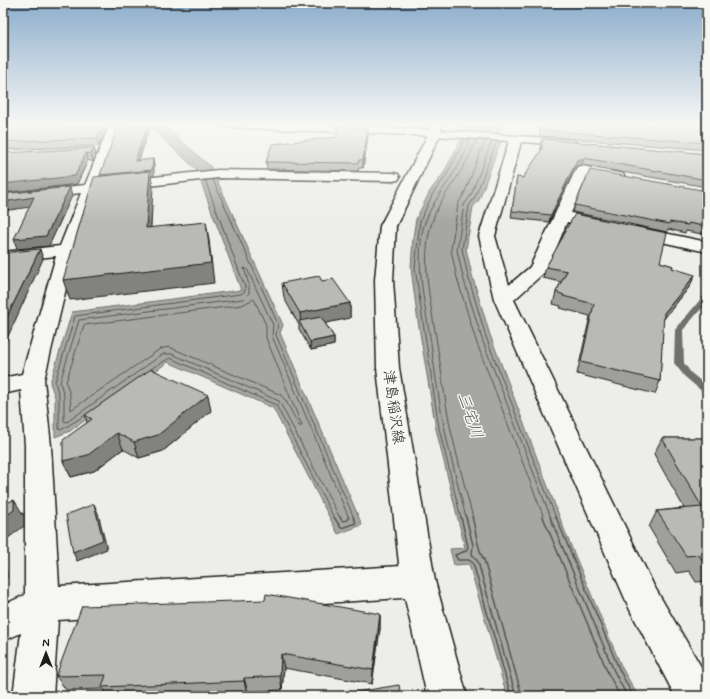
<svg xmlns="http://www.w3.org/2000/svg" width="710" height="699" font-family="Mynerve,'Klee One',sans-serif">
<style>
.water{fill:#a6a6a3;stroke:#6f6f6d}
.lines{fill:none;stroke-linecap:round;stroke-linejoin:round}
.shore-far1{stroke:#535352;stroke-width:1}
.shore{stroke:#535352;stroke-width:1.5}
.stream{fill:#6f6f6d;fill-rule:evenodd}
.street-casing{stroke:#1c1c1c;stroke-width:3}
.secondary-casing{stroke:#1c1c1c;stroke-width:3}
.street{fill:#f6f6f2;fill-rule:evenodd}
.secondary{fill:#f6f6f2;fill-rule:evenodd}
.wall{fill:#9f9f9d;stroke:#1c1c1c}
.shaded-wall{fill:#82827f;stroke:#1c1c1c}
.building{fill:#b9b9b6;stroke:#1c1c1c}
.labels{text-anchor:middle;stroke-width:3;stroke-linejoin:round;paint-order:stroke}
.street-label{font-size:15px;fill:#1c1c1c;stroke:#f6f6f2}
.water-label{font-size:16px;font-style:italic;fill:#535352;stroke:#f6f6f2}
</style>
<rect width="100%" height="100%" fill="#edede9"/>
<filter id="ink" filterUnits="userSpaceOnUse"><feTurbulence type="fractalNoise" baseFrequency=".025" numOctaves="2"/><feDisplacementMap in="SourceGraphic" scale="8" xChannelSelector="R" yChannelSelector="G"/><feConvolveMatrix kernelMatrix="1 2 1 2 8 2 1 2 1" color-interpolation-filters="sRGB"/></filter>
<g filter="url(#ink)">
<g class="water">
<polygon points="147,124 162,124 211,167 283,325 280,333 362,525 338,534 273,408 168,362 70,431 55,437 55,397 50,383 72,312 241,290 196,169"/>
<polygon points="462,124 499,124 501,139 500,146 498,148 479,200 473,207 466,249 472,275 490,335 566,534 622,668 638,696 507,696 469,564 454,565 450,549 465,548 436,429 417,315 411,268 413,237 416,219 430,191 443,174 460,142"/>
</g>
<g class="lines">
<g class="shore-far1">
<polyline points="485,140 465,192 458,204 451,250 457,278 476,341 544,518"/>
<polyline points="492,141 471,195 464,205 457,250 463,277 482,339 551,518"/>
<polyline points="497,141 475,197 469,206 462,249 468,276 486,337 556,518"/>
<polyline points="213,180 278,324 276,335 354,518"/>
<polygon points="254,299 266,325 266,338 302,426 299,426 286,401 281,395 169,347 160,349 71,410 70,395 66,382 84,325 242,305"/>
<polyline points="152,368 170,358 276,405 334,518"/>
<polyline points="84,416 61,430 59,429 59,396 55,382 75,316 241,294 245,291 245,287 205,180"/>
<polyline points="340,518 279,401 172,354 163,354 67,422 64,421 64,396 60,382 79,320 243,299 249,293 249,285 244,268 247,269 273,325 272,336 349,518"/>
<polyline points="461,518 439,428 415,268 420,221 433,193 446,176 465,139"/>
<path d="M466,518c-7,-31 -16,-61 -22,-92 -6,-30 -10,-60 -14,-90 -6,-33 -16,-82 -5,-114 11,-30 37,-52 45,-83"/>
<path d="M473,518c-8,-31 -16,-61 -23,-92 -6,-29 -9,-60 -14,-89 -6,-37 -15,-75 -5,-112 8,-30 36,-54 45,-85"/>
</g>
<g class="shore">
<polyline points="334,517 341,528 356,523 353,517"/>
<polyline points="340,517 342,521 348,520 348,517"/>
<polyline points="461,517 468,547 466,551 455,555 458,560 469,560 473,563 511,696"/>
<polyline points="466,517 473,545 472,554 478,562 516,696"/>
<path d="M472,517c4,13 5,32 12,43l38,136"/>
<polyline points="543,517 608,673 620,696"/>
<polyline points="550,517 614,671 627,696"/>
<polyline points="556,517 619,669 633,696"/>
</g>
<polygon class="stream" points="704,295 707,295 707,302 683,330 684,363 691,373 707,386 707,394 704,393 685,377 674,363 675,330"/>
<g class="street-casing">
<g id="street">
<polygon points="110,124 120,124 99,183 218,170 393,173 398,174 400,177 398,180 393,181 218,178 96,192 74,255 44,380 51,446 59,586 418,565 430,570 435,581 430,592 418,597 58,620 53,696 13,696 21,633 3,641 3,605 25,595 25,446 21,390 3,394 3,378 22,374 56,256 3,262 3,252 60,246 81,193 3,202 3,194 85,185"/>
<polygon points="219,124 310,124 435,130 574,140 576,142 574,144 570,145 521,142 495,236 509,285 530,267 577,167 582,166 623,174 625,177 623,180 618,181 587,175 571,213 608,222 610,225 608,228 602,230 567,222 547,270 514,300 654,586 707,677 707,696 675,696 630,610 494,299 479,236 509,141 435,136 224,127"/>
<polygon points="636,227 707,242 707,252 630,235 628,232 630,229"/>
</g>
</g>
<g class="secondary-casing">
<polygon id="secondary" points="431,124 441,124 441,133 396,226 393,280 399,368 435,581 467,696 427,696 401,581 377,368 375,280 380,226 429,133"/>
</g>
<use href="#street" class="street"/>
<use href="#secondary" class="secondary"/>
</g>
<g class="wall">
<polygon points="3,124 79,124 77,126 103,125 105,132 99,146 3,150"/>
<polygon points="328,124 370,124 370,126"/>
<polygon points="539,124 695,124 707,126 707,150 540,136"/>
<polygon points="368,136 363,168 359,168 358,171 267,169 266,162"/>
<polygon points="542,139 707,154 707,187 582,165 576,166 549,222 511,218 517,177 523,178 541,151 540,144"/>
<polygon points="94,148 96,156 93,162 88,160 77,184 3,193"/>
<polygon points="707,191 707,235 686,231 685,233 668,229 667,232 573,212 575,205"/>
<polygon points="565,231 660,262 673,266 672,268 690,286 663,320 660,381 655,394 577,374 590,316 560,308 561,306 553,304 556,292 561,282 543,278 546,267 564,236"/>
<polygon points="322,281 350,303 350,318 325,323 334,337 334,345 311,350 299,329 299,325 284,298 282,283"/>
<polygon points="211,411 163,451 139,458 123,449 94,471 71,477 63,461 87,422 85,415"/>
<polygon points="662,438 707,438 707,581 696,582 689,571 676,573 649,527 657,511 684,508 654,454"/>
<polygon points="380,614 380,629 372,684 284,668 282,690 248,692 247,695 222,696 107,696 104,689 66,690 56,676"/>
</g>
<g class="shaded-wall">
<polygon points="66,124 79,124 64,134 62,127"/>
<polygon points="148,124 149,129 137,167 135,161"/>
<polygon points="103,125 105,132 99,146 97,138"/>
<polygon points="368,129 368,136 363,168 363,160"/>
<polygon points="94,148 96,156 93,162 91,154"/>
<polygon points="86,153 88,160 77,184 3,193 3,184"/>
<polygon points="584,158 582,165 576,166 549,222 551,215 577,160"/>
<polygon points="153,159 154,165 154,176 151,176 153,187 150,246 102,181 100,175"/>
<polygon points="70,187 72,196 49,246 17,249 14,239"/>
<polygon points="34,197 37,206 3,211 3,202"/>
<polygon points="206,222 209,240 214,283 70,300 63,280"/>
<polygon points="40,249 43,259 5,343 3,339 3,325"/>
<polygon points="695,275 690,286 659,325 664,313"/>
<polygon points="350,303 350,318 303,328 301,325 300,313"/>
<polygon points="334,337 334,345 311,350 310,342"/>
<polygon points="208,395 211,411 163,451 139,458 134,442"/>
<polygon points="117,433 123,449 94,471 71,477 63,461"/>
<polygon points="14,500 24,516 24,526 3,542 3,518"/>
<polygon points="94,504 98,513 107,549 77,561 73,552"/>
<polygon points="3,548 7,577 3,579"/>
<polygon points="380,614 380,629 372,684 373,670"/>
<polygon points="281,654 284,668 282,690 280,676"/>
<polygon points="244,678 248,692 247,695 244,681"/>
</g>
<g class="building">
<polygon points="3,124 66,124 62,127 103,125 97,138 3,142"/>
<polygon points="148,124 135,161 153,159 152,170 100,175 118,126"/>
<polygon points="540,124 695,124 707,126 707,143 541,130"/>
<polygon points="337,127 368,129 363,160 359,160 358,163 266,162 272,144 337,137"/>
<polygon points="542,139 707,154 707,180 584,158 577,160 551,215 512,211 517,177 523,178 542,149"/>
<polygon points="94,148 91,154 86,153 75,176 3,184 3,153"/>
<polygon points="590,170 707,191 707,227 689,223 688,225 670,222 669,224 575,205"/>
<polygon points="150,171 146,228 206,222 211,263 63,280 94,177"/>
<polygon points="70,187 46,236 14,239 34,197 3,202 3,194"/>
<polygon points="575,214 667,233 660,262 673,266 672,268 695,275 664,313 660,381 581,362 594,304 563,296 564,295 556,292 567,271 546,267 566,231 565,231"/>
<polygon points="40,249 3,325 3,253"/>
<polygon points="319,276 322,281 333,279 350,303 300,313 282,283"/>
<polygon points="321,317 334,337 310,342 299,321"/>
<polygon points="151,369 208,395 158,435 134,442 117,433 88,455 63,461 63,440 92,419 85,415"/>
<polygon points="662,438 707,438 707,566 706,566 699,555 686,556 657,511 702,507"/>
<polygon points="14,500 14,510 3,518 3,504"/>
<polygon points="94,504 103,540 73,552 66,515"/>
<polygon points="266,594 380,614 373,670 281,654 280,676 244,678 244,681 102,687 106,675 56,676 82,606 265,600"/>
<polygon points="399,685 401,696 332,696"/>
</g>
</g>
<linearGradient id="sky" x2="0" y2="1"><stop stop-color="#8daecc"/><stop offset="0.56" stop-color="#f7f7f5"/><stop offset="1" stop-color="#f7f7f5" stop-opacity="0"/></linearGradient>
<rect width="710" height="222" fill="url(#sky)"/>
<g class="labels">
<g class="street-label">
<text transform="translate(394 407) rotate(82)" y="5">津島稲沢線</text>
</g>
<g class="water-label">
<text transform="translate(471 415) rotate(71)" y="6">三宅川</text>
</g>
</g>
<rect width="710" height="699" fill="none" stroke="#f6f6f2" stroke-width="16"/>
<rect x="8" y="8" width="694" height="683" fill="none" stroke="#1c1c1c" stroke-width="1.5" filter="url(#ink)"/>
<g transform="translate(46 653)" stroke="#f6f6f2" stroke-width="3" paint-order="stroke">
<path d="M0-3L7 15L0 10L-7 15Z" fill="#1c1c1c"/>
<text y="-6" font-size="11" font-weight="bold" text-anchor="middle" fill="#1c1c1c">N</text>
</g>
</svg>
